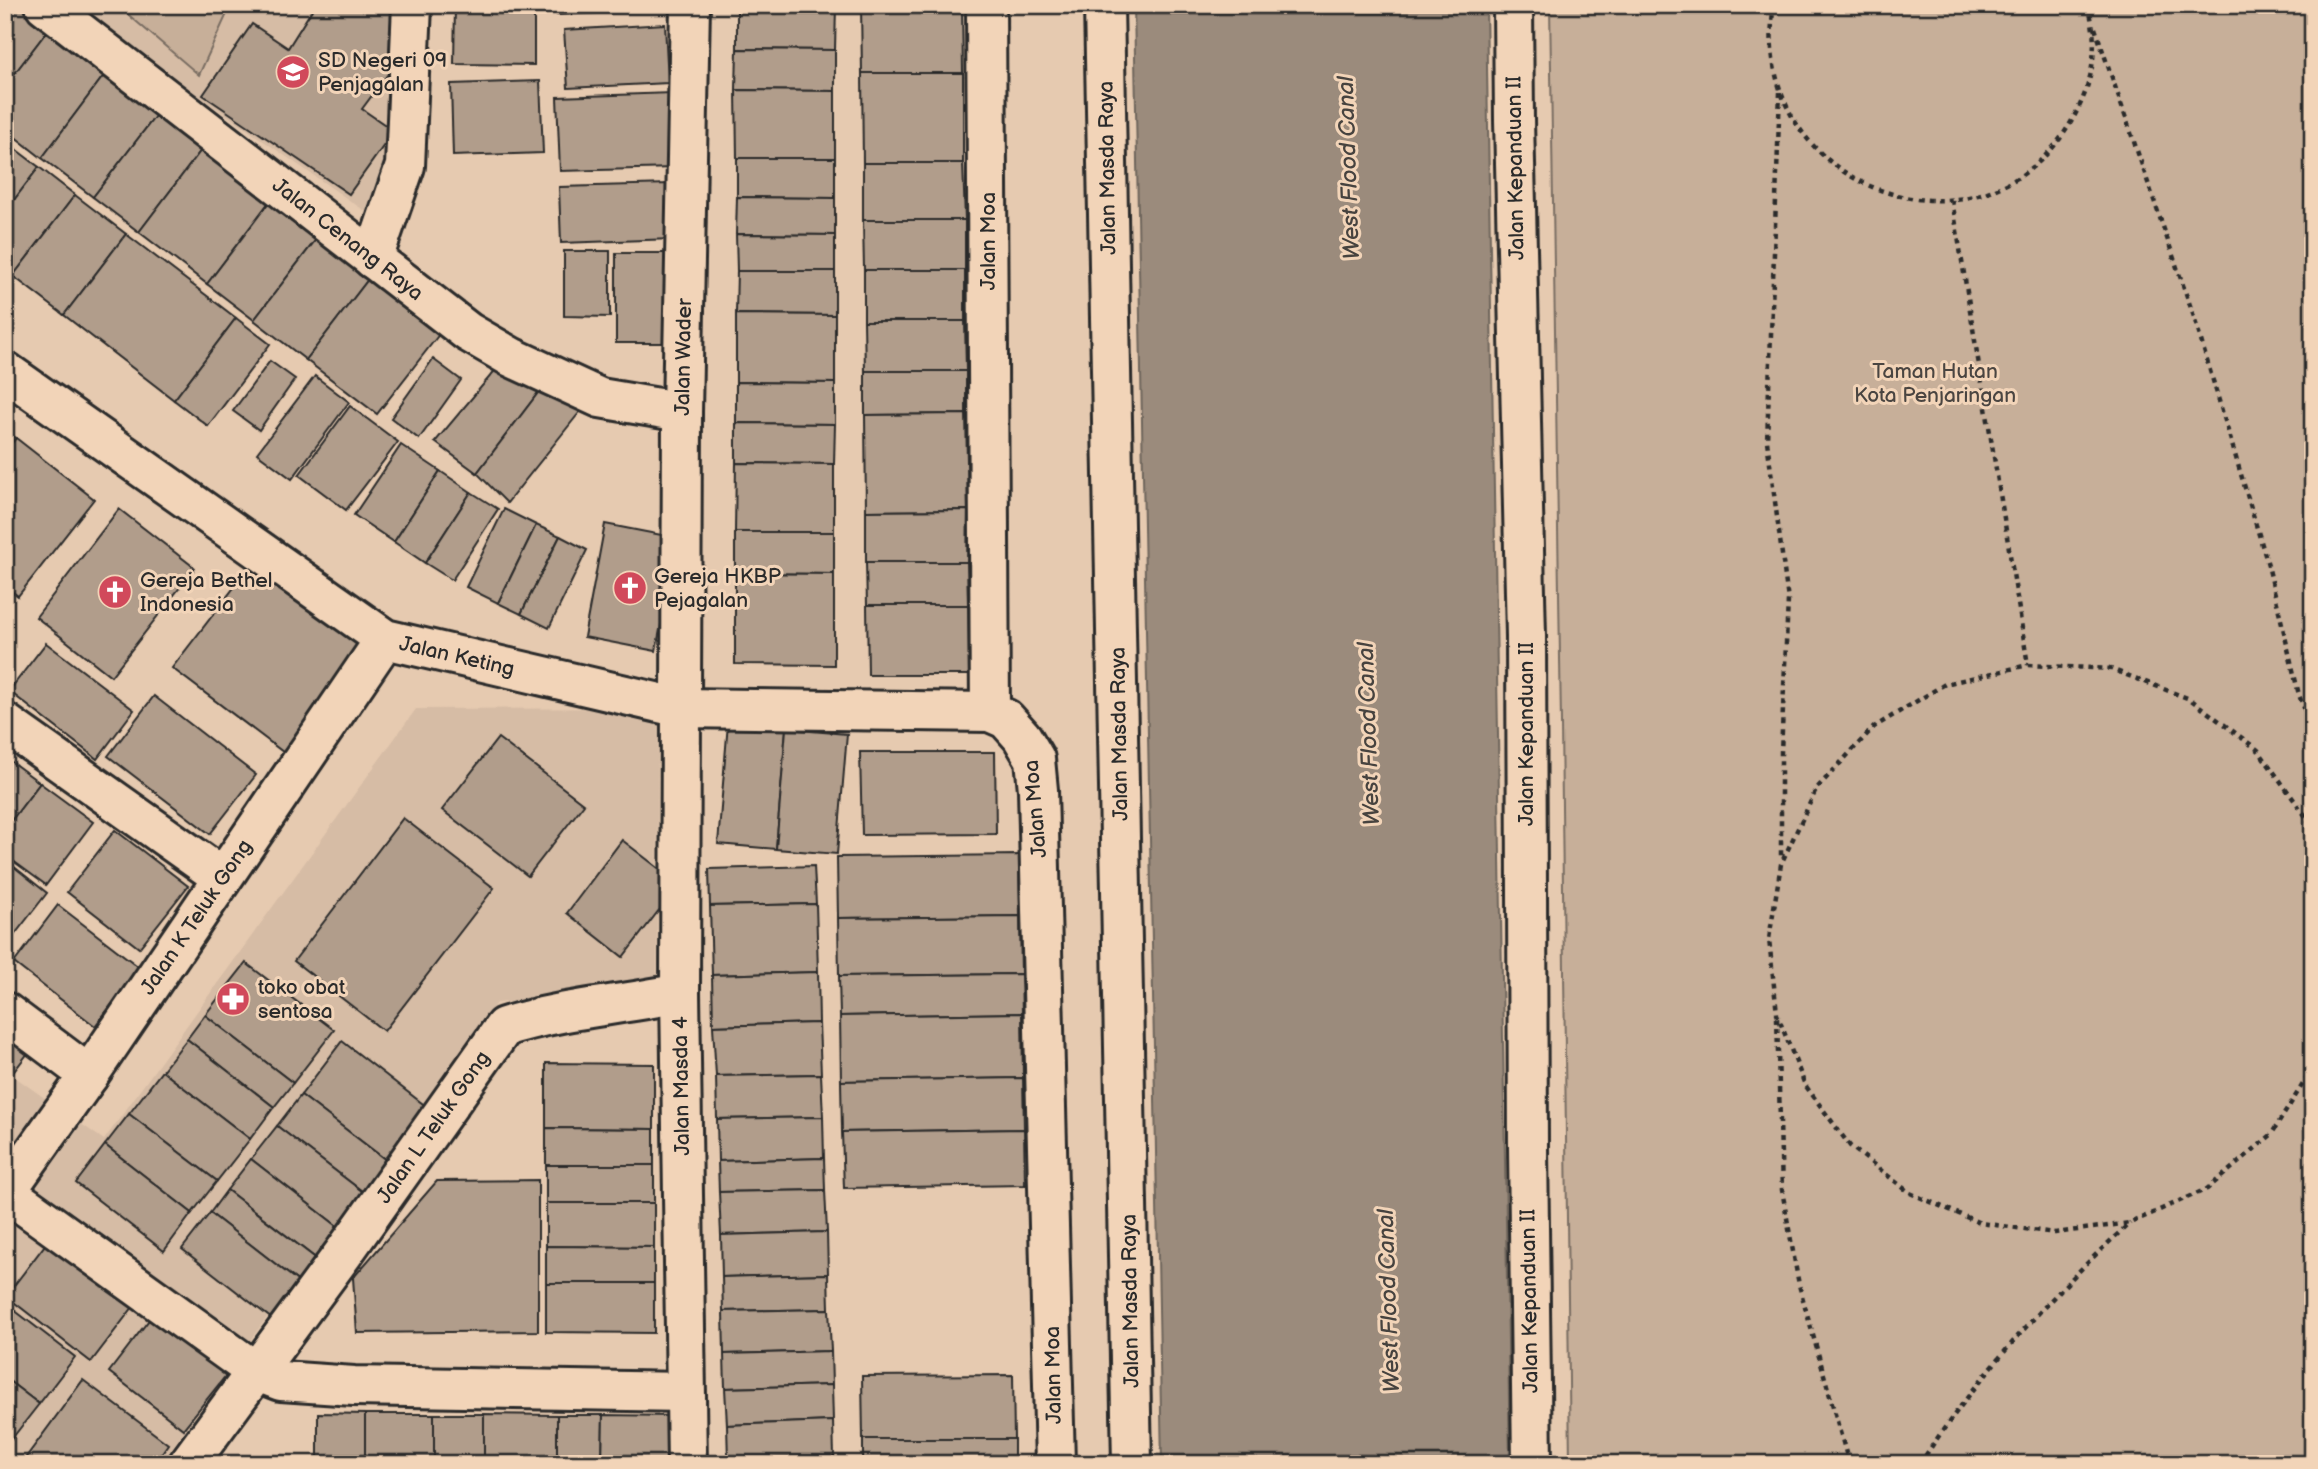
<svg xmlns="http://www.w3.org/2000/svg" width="2318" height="1469" font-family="'Balsamiq Sans',sans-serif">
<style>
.built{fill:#d6bca5}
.green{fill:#c7af99;stroke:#796d62;stroke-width:2}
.water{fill:#9b8b7b;stroke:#6e655b;stroke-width:2}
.building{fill:#b19d8b;stroke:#2b2b2b;stroke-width:2}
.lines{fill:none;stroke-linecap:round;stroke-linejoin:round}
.minor-casing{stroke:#2b2b2b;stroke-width:44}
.path{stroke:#2b2b2b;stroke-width:4.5;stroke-dasharray:5 5;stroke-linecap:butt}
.minor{stroke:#f2d4b8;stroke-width:38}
.labels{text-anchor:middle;stroke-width:6;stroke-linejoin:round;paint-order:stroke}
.poi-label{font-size:21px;fill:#2b2b2b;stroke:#f2d4b8;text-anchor:start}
.street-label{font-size:21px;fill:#2b2b2b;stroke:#f2d4b8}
.park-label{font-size:21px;fill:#4a4541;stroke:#f2d4b8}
.water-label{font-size:23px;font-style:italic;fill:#47433f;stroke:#f2d4b8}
</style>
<rect width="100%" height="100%" fill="#e6cab0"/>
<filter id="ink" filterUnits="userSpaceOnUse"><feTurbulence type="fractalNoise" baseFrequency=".0143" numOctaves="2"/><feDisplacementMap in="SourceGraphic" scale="14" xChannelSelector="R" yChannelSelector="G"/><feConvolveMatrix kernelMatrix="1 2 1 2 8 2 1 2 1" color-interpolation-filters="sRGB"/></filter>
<g filter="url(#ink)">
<g class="built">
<polygon points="67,5 420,5 388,227"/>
<polygon points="658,708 657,989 496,1003 160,1464 5,1464 5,1070 104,1140 416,709"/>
</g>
<g class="green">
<polygon points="117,5 231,5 199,75"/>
<path d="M1550,5h763v1459h-743c-7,-486 -10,-973 -20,-1459z"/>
</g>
<polygon class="water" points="1134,5 1486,5 1510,1464 1162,1464"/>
<g class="building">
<polygon points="5,5 24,5 51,26 5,86"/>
<polygon points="315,5 409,5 408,47 362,109 394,131 349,194 203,95 252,24 288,48"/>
<polygon points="455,5 534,5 534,65 454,64"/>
<polygon points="556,5 664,5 665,10 557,15"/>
<polygon points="737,5 836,5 835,50 737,49"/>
<polygon points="861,5 962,5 963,73 862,73"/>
<polygon points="665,24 668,83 568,88 564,30"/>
<polygon points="51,26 108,70 42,158 5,129 5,86"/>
<polygon points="737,49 835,50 835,91 736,90"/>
<polygon points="108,70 160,110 93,197 42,158"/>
<polygon points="862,73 963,73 963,163 863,163"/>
<polygon points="540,81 543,153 453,156 451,84"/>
<polygon points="736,90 835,91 835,158 737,158"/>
<polygon points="672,93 675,168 560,171 557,97"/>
<polygon points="160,110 205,145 139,232 93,197"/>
<polygon points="5,141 39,167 5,212"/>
<polygon points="205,145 273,197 207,284 139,232"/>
<polygon points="737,158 835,158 835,198 737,197"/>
<polygon points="863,163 963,163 965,220 863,220"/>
<polygon points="39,167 75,195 13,276 5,271 5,212"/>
<polygon points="671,184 673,239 561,243 559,187"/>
<polygon points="75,195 126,234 64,315 13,276"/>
<polygon points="273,197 321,233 254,320 207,284"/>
<polygon points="737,197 835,198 835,235 736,234"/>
<polygon points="863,220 965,220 965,270 864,270"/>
<polygon points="321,233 373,273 306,360 254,320"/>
<polygon points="126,234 236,318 174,400 64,315"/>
<polygon points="736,234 835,235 835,271 737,271"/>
<polygon points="564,251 610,251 610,317 564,316"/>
<polygon points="616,253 673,253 672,343 616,343"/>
<rect x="864" y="270" width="101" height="51"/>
<polygon points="737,271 835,271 835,315 736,314"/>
<polygon points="373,273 444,328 377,414 306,360"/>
<polygon points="736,314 835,315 835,383 736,382"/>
<polygon points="236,318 270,344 208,426 174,400"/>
<polygon points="864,321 965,321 966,371 865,371"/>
<polygon points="433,359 461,380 419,439 391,418"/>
<polygon points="270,361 295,379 259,430 233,411"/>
<polygon points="497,368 541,389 477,473 435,442"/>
<polygon points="865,371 966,371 966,414 865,415"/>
<polygon points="315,376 349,402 292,479 257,453"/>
<polygon points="736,382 835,383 835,424 736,423"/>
<polygon points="541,389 583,408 507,503 477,473"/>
<polygon points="350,406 398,442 346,510 299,475"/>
<polygon points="966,414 968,510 866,511 865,415"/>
<polygon points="736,423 835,424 834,464 736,463"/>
<polygon points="5,430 16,438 5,452"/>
<polygon points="16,438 94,499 18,596 5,586 5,452"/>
<polygon points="401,445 440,471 394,542 354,515"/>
<polygon points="736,463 834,464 834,532 735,532"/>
<polygon points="440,471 471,492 425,563 394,542"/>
<polygon points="471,492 498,509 452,580 425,563"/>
<polygon points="119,509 195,568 111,676 36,617"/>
<polygon points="504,509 536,525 498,603 466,587"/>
<polygon points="968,510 967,562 866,562 866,511"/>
<polygon points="605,524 677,538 656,651 584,637"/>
<polygon points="536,525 560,536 521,614 498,603"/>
<polygon points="735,532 834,532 834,574 735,573"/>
<polygon points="560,536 587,550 549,628 521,614"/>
<polygon points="866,562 967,562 968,605 867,605"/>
<polygon points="253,563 363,647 283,752 172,668"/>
<polygon points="735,573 834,574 834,665 735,664"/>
<polygon points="867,605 968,605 969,675 868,675"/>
<polygon points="46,643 134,710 97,759 9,691"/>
<polygon points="154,696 256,775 210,834 108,756"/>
<polygon points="728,723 786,729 776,849 718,844"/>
<polygon points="786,729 847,734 837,854 776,849"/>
<polygon points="498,738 584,804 528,876 442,810"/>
<polygon points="860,752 995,752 996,834 862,835"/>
<polygon points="5,757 40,783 5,829"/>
<polygon points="40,783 93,822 46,885 5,855 5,829"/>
<polygon points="403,818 494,888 384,1031 294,961"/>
<polygon points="115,830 188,886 139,948 67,892"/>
<polygon points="622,840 679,884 623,957 567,913"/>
<polygon points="1019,855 1020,916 838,918 837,857"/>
<polygon points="8,862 47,893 5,947 5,866"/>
<polygon points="814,866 816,904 710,906 709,869"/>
<polygon points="816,904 818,972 712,975 710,906"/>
<polygon points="58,905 140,968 95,1026 14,963"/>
<polygon points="1020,916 1021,974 839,976 838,918"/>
<polygon points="246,963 334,1030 293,1083 205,1015"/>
<polygon points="818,972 819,1023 713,1026 712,975"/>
<polygon points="1021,974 1022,1013 840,1016 839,976"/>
<polygon points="1022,1013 1023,1078 841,1081 840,1016"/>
<polygon points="5,1015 38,1040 5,1083"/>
<polygon points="205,1015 293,1083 274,1107 187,1039"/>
<polygon points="819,1023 821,1074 716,1076 713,1026"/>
<polygon points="187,1039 274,1107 250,1139 162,1071"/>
<polygon points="342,1041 432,1111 391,1164 301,1095"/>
<polygon points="546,1063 654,1064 654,1129 546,1128"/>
<polygon points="162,1071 250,1139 217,1181 129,1114"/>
<polygon points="821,1074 823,1117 717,1119 716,1076"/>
<polygon points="1023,1078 1024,1129 842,1132 841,1081"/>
<polygon points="301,1095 391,1164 367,1195 277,1126"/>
<polygon points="129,1114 217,1181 192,1213 105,1145"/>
<polygon points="823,1117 824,1158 718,1161 717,1119"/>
<polygon points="277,1126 367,1195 341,1229 251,1159"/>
<polygon points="546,1128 654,1129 654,1165 546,1165"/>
<polygon points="1024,1129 1025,1185 844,1188 842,1132"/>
<polygon points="105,1145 192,1213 164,1251 76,1183"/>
<polygon points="824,1158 825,1190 719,1192 718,1161"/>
<polygon points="251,1159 341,1229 318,1260 227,1190"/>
<rect x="546" y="1165" width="108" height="38"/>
<polygon points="538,1180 538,1331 357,1333 353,1278 437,1181"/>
<polygon points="227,1190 318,1260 300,1283 210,1213"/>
<polygon points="825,1190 827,1232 721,1235 719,1192"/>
<polygon points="546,1203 654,1203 654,1247 546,1246"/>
<polygon points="210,1213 300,1283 272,1319 182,1249"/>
<polygon points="827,1232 828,1274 722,1277 721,1235"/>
<polygon points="48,1241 133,1307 91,1362 6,1296"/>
<polygon points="546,1246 654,1247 654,1283 546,1283"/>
<polygon points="828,1274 829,1309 723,1311 722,1277"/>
<polygon points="546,1283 654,1283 654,1333 546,1332"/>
<polygon points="5,1303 75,1357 39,1404 5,1378"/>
<polygon points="829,1309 831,1351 724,1354 723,1311"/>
<polygon points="152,1316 227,1374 183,1429 109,1372"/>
<polygon points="831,1351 832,1385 725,1388 724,1354"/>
<polygon points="1013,1375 1014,1439 863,1439 862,1376"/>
<polygon points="5,1378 39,1404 10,1441 5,1438"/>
<polygon points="83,1380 168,1444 154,1464 21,1464"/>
<polygon points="832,1385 833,1421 727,1425 725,1388"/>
<polygon points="318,1413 365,1414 365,1464 318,1464"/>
<rect x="365" y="1414" width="69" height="50"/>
<rect x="434" y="1414" width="50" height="50"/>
<polygon points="484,1414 557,1415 557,1464 484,1464"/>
<polygon points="557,1415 603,1415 602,1464 557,1464"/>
<polygon points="603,1415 675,1416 675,1464 602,1464"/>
<polygon points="833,1421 834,1457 728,1460 727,1425"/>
<rect x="863" y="1439" width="151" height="25"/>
<polygon points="834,1457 834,1464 728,1464 728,1460"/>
</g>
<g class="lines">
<g class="minor-casing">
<g id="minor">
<polyline points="45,5 468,332 511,357 600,398 682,412"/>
<polyline points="986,5 990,712"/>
<polyline points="1104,5 1132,1464"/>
<polyline points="1513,5 1514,120 1526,636 1528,1148 1532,1464"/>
<polyline points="373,259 405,166 412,5"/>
<polyline points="5,371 385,639 681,708 990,712 1006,719 1022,737 1035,759 1038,790 1055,1464"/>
<polyline points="5,723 222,877"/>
<polyline points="5,1012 89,1075"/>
<polyline points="6,1192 255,1371 281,1381 354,1386 685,1392"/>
<polyline points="5,1193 89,1075 385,639"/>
<path d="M188,1464l155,-210 161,-227c57,-18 118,-22 176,-34"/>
<polyline points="687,1464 680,993 682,412 690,5"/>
</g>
</g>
<g class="path">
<path d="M1774,5c-30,187 217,272 302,108 18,-34 23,-70 12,-108"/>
<polyline points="2095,28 2194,317 2268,565 2299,695 2313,731"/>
<polyline points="1780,92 1767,441 1788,600 1781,752 1781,860"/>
<polyline points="1952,200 2028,665"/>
<polyline points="2313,835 2307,818 2258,750 2190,699 2111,669 2028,665 1945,684 1874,727 1817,788 1781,864 1769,939 1777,1014 1805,1085 1850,1146 1910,1193 1980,1223 2055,1233 2130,1223 2207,1189 2271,1135 2313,1068"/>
<polyline points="1777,1018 1782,1190 1799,1285 1849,1464"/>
<path d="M1920,1464c55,-85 134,-173 210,-241"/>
</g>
<use href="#minor" class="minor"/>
</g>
</g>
<defs>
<g id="school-disc" transform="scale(1.75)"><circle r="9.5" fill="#d1495b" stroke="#f2d4b8"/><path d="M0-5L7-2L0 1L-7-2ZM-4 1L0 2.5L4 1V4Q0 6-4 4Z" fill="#fff"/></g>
<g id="church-disc" transform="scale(1.75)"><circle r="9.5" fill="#d1495b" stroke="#f2d4b8"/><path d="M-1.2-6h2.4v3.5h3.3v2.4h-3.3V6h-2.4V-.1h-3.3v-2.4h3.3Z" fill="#fff"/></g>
<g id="pharmacy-disc" transform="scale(1.75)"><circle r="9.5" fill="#d1495b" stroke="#f2d4b8"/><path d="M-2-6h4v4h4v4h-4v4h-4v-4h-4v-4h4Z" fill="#fff"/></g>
</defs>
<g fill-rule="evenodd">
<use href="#school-disc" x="293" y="72"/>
<use href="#church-disc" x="630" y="588"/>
<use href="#church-disc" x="115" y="592"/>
<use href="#pharmacy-disc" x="233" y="999"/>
</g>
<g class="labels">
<g class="poi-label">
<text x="318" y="67">SD Negeri 09<tspan x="318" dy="24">Penjagalan</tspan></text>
<text x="654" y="583">Gereja HKBP<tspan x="654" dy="24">Pejagalan</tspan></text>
<text x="140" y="587">Gereja Bethel<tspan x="140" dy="24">Indonesia</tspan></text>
<text x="258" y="994">toko obat<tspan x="258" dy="24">sentosa</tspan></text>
</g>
<g class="street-label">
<text transform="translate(1107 168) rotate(-91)" y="7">Jalan Masda Raya</text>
<text transform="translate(1515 168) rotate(-91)" y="7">Jalan Kepanduan II</text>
<text transform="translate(348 239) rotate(38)" y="7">Jalan Cenang Raya</text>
<text transform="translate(988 241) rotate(-90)" y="7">Jalan Moa</text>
<text transform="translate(683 357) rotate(-89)" y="7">Jalan Wader</text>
<text transform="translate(457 656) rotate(13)" y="7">Jalan Keting</text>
<text transform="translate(1119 734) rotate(-91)" y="7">Jalan Masda Raya</text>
<text transform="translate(1526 734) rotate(-90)" y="7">Jalan Kepanduan II</text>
<text transform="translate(1035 809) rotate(-95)" y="7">Jalan Moa</text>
<text transform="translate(196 917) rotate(-56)" y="7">Jalan K Teluk Gong</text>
<text transform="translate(681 1086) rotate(-91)" y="7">Jalan Masda 4</text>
<text transform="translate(433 1127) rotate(-55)" y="7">Jalan L Teluk Gong</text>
<text transform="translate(1130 1301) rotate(-91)" y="7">Jalan Masda Raya</text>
<text transform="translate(1529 1301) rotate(-91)" y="7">Jalan Kepanduan II</text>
<text transform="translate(1053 1375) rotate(-91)" y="7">Jalan Moa</text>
</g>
<g class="park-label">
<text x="1935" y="378">Taman Hutan<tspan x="1935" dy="24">Kota Penjaringan</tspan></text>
</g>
<g class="water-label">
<text transform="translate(1348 168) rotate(-92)" y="8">West Flood Canal</text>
<text transform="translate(1368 734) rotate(-92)" y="8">West Flood Canal</text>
<text transform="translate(1388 1301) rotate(-92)" y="8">West Flood Canal</text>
</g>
</g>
<rect width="2318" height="1469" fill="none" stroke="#f2d4b8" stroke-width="28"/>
<rect x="14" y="14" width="2290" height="1441" fill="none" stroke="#2b2b2b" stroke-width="2.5" filter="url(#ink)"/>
</svg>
